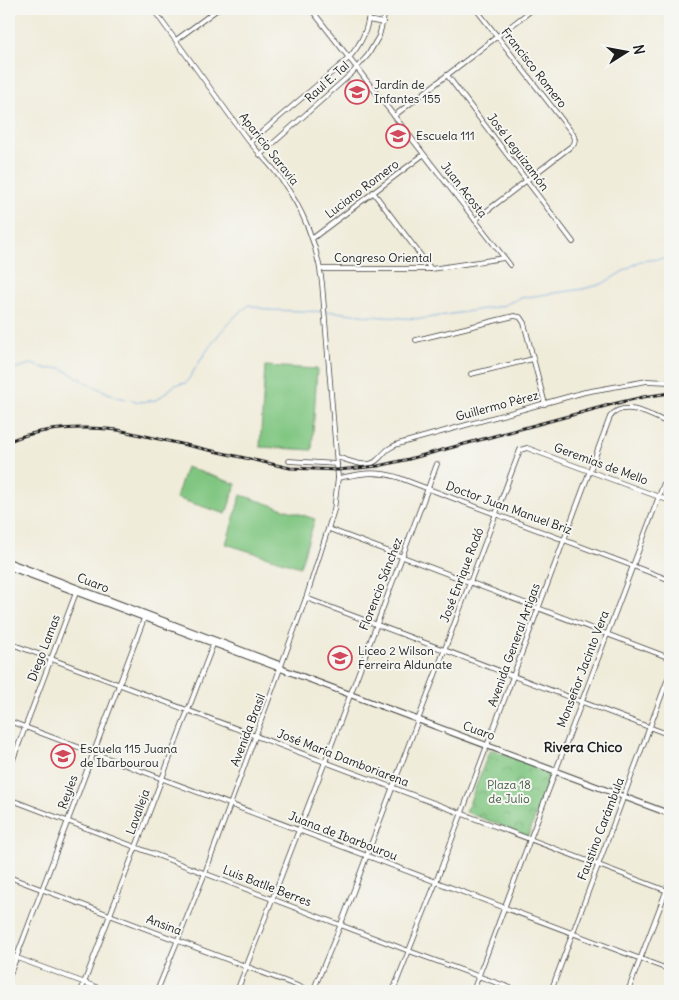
<svg xmlns="http://www.w3.org/2000/svg" width="679" height="1000" font-family="Delius,sans-serif">
<style>
.park{fill:url(#park-crowns);stroke:#4e714e}
.garden{fill:#80c681;stroke:#4e714e}
.lines{fill:none;stroke-linecap:round;stroke-linejoin:round}
.stream{stroke:#72a6de;stroke-width:1}
.minor-casing{stroke:#3c3b38;stroke-width:5.5}
.tertiary-casing{stroke:#3c3b38;stroke-width:7}
.minor{stroke:#fff;stroke-width:4}
.tertiary{stroke:#fff;stroke-width:5}
.rail-casing{stroke:#1c1c1c;stroke-width:3}
.rail{stroke:#f6f6f2;stroke-width:1;stroke-dasharray:4;stroke-linecap:butt}
.labels{text-anchor:middle;stroke-width:4;stroke-linejoin:round;paint-order:stroke}
.street-label{font-size:12px;fill:#1c1c1c;stroke:#f6f6f2}
.poi-label{font-size:12px;fill:#1c1c1c;stroke:#f6f6f2;text-anchor:start}
.park-label{font-size:12px;fill:#3f583f;stroke:#f6f6f2}
.neighbourhood-label{font-size:14px;font-weight:bold;fill:#1c1c1c;stroke:#f6f6f2}
</style>
<defs>
<pattern id="park-crowns" width="20" height="18" patternUnits="userSpaceOnUse" patternTransform="scale(1.25)"><rect width="20" height="18" fill="#80c681"/><path d="M2 6a3 3 0 1 1 6 0M12 15a3 3 0 1 1 6 0" fill="none" stroke="#68a069"/></pattern>
</defs>
<rect width="100%" height="100%" fill="#f6f6f2"/>
<filter id="ink" filterUnits="userSpaceOnUse"><feTurbulence type="fractalNoise" baseFrequency=".02" numOctaves="2"/><feDisplacementMap in="SourceGraphic" scale="10" xChannelSelector="R" yChannelSelector="G"/><feConvolveMatrix kernelMatrix="1 2 1 2 8 2 1 2 1" color-interpolation-filters="sRGB"/></filter>
<filter id="wash" filterUnits="userSpaceOnUse"><feTurbulence type="fractalNoise" baseFrequency=".0096" numOctaves="4" result="noise"/><feDisplacementMap in="SourceGraphic" scale="20" xChannelSelector="R" yChannelSelector="G"/><feGaussianBlur stdDeviation="1.12" result="paint"/><feColorMatrix in="noise" values="0 0 0 0 0 0 0 0 0 0 0 0 0 0 0 0 0 1.4 0 .05"/><feComposite in="paint" operator="in"/></filter>
<g filter="url(#wash)">
<rect width="100%" height="100%" fill="#f0ecda"/>
<polygon class="park" points="490,749 552,772 528,836 466,812"/>
<g class="garden">
<polygon points="265,366 317,369 312,450 260,447"/>
<polygon points="186,467 236,484 226,514 176,498"/>
<polygon points="241,495 315,519 300,567 226,544"/>
</g>
<g class="lines">
<path class="stream" d="M9,370l22,-6 17,5 13,-1 28,16 28,13 23,5 17,-2 18,-15 11,-2c18,-28 35,-58 63,-78l19,5 68,2 33,4 52,3 81,-13 18,-8 63,-9 19,-5 38,-23 30,-3"/>
</g>
</g>
<g filter="url(#ink)">
<g class="lines">
<g class="minor-casing">
<g id="minor">
<path d="M153,9c30,42 61,84 91,126 11,15 26,28 37,44 22,30 37,67 41,104l16,195 -4,32 -28,88 -101,275 -48,118"/>
<polyline points="311,9 510,265"/>
<polyline points="368,20 383,23"/>
<polyline points="176,40 218,9"/>
<polyline points="447,75 573,242"/>
<polyline points="394,116 533,9"/>
<path d="M250,142l99,-84c14,-17 18,-27 21,-49"/>
<polyline points="260,155 352,73 368,55 379,36 386,9"/>
<polyline points="373,192 431,269"/>
<polyline points="475,220 574,144 575,139 573,134 476,9"/>
<polyline points="313,238 423,155"/>
<polyline points="321,269 431,269 504,258"/>
<polyline points="416,340 514,316 520,317 524,323 545,404"/>
<polyline points="471,374 533,359"/>
<path d="M337,457c11,3 29,12 39,4 10,-8 7,-11 22,-17l187,-52 62,-11 23,1"/>
<polyline points="289,461 337,464"/>
<path d="M338,478c22,-4 37,-8 59,-1l273,103"/>
<polyline points="329,529 670,658"/>
<polyline points="306,598 670,735"/>
<polyline points="9,643 670,892"/>
<polyline points="9,721 670,970"/>
<polyline points="9,770 77,590"/>
<polyline points="9,799 409,951 519,991"/>
<polyline points="9,877 311,991"/>
<polyline points="9,955 107,991"/>
<polyline points="9,977 145,616"/>
<polyline points="81,991 214,642"/>
<polyline points="237,991 325,762 437,464"/>
<polyline points="313,991 341,924 520,450 527,448 670,501"/>
<path d="M393,991l43,-109 174,-465c14,-19 44,0 60,7"/>
<polyline points="473,991 670,467"/>
<polyline points="551,991 670,673"/>
<polyline points="628,991 670,881"/>
</g>
</g>
<g class="tertiary-casing">
<g id="tertiary">
<polyline points="9,562 278,664 281,667"/>
<polyline points="9,567 670,814"/>
</g>
</g>
<use href="#minor" class="minor"/>
<use href="#tertiary" class="tertiary"/>
<g class="rail-casing">
<path id="rail" d="M9,441c35,-14 72,-15 109,-11l172,38 48,2 40,-4 31,-7 204,-55 30,-7 27,-4"/>
</g>
<use href="#rail" class="rail"/>
</g>
</g>
<defs>
<g id="school-ring" transform="scale(1.25)"><circle r="9.5" fill="#f6f6f2" stroke="#d1495b" stroke-width="1.5"/><path d="M0-5L7-2L0 1L-7-2ZM-4 1L0 2.5L4 1V4Q0 6-4 4Z" fill="#d1495b"/></g>
</defs>
<g fill-rule="evenodd">
<use href="#school-ring" x="357" y="92"/>
<use href="#school-ring" x="398" y="136"/>
<use href="#school-ring" x="340" y="658"/>
<use href="#school-ring" x="63" y="756"/>
</g>
<g class="labels">
<g class="street-label">
<text transform="translate(534 68) rotate(52)" y="4">Francisco Romero</text>
<text transform="translate(327 82) rotate(-42)" y="4">Raul E. Tal</text>
<text transform="translate(269 149) rotate(52)" y="4">Aparicio Saravia</text>
<text transform="translate(518 152) rotate(53)" y="4">José Leguizamón</text>
<text transform="translate(362 189) rotate(-37)" y="4">Luciano Romero</text>
<text transform="translate(464 190) rotate(52)" y="4">Juan Acosta</text>
<text x="383" y="262">Congreso Oriental</text>
<text transform="translate(497 406) rotate(-15)" y="4">Guillermo Pérez</text>
<text transform="translate(601 464) rotate(20)" y="4">Geremias de Mello</text>
<text transform="translate(509 508) rotate(20)" y="4">Doctor Juan Manuel Briz</text>
<text transform="translate(462 575) rotate(-69)" y="4">José Enrique Rodó</text>
<text transform="translate(93 583) rotate(21)" y="4">Cuaro</text>
<text transform="translate(381 584) rotate(-69)" y="4">Florencio Sánchez</text>
<text transform="translate(514 645) rotate(-70)" y="4">Avenida General Artigas</text>
<text transform="translate(44 648) rotate(-69)" y="4">Diego Lamas</text>
<text transform="translate(583 669) rotate(-69)" y="4">Monseñor Jacinto Vera</text>
<text transform="translate(248 730) rotate(-69)" y="4">Avenida Brasil</text>
<text transform="translate(479 731) rotate(20)" y="4">Cuaro</text>
<text transform="translate(343 758) rotate(21)" y="4">José María Damboriarena</text>
<text transform="translate(68 792) rotate(-70)" y="4">Reyles</text>
<text transform="translate(138 812) rotate(-70)" y="4">Lavalleja</text>
<text transform="translate(601 829) rotate(-69)" y="4">Faustino Carámbula</text>
<text transform="translate(343 836) rotate(21)" y="4">Juana de Ibarbourou</text>
<text transform="translate(267 886) rotate(21)" y="4">Luis Batlle Berres</text>
<text transform="translate(164 925) rotate(21)" y="4">Ansina</text>
</g>
<g class="poi-label">
<text x="374" y="89">Jardín de<tspan x="374" dy="14">Infantes 155</tspan></text>
<text x="416" y="140">Escuela 111</text>
<text x="358" y="655">Liceo 2 Wilson<tspan x="358" dy="14">Ferreira Aldunate</tspan></text>
<text x="80" y="753">Escuela 115 Juana<tspan x="80" dy="14">de Ibarbourou</tspan></text>
</g>
<g class="park-label">
<text x="509" y="789">Plaza 18<tspan x="509" dy="14">de Julio</tspan></text>
</g>
<g class="neighbourhood-label">
<text x="583" y="752">Rivera Chico</text>
</g>
</g>
<rect width="679" height="1000" fill="none" stroke="#f6f6f2" stroke-width="30"/>
<g transform="translate(626 52) rotate(79)" stroke="#f6f6f2" stroke-width="4" paint-order="stroke">
<path d="M0-4L9 19L0 12L-9 19Z" fill="#1c1c1c"/>
<text y="-8" font-size="14" font-weight="bold" text-anchor="middle" fill="#1c1c1c">N</text>
</g>
</svg>
